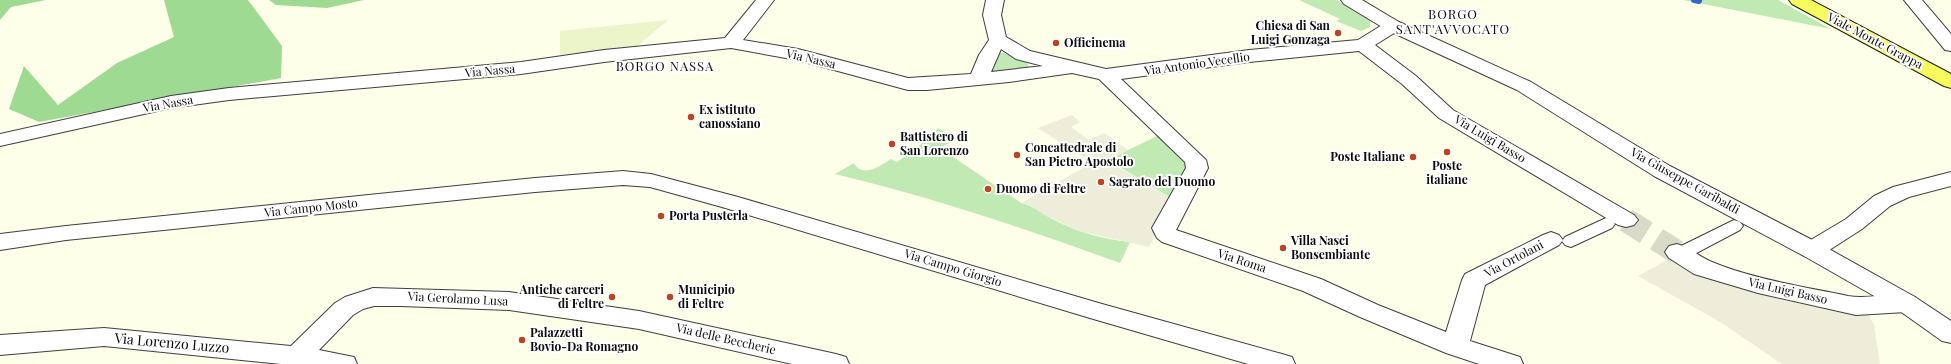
<svg xmlns="http://www.w3.org/2000/svg" width="1951" height="364" font-family="'Playfair Display',serif">
<style>
.farmland{fill:#ecf4c9}
.green{fill:#c0e9b3}
.forest{fill:#9fda92}
.plaza{fill:#ededd9}
.lines{fill:none;stroke-linecap:round;stroke-linejoin:round}
.stream{stroke:#3366cf;stroke-width:6}
.minor-tunnel{stroke:#d9dac8;stroke-width:24;stroke-dasharray:24 12;stroke-linecap:butt}
.pedestrian-casing{stroke:#3e3e3e;stroke-width:2}
.minor-casing{stroke:#3e3e3e;stroke-width:2}
.tertiary-casing{stroke:#3e3e3e;stroke-width:2}
.primary-casing{stroke:#1c1c1c;stroke-width:2}
.pedestrian{fill:#fff;fill-rule:evenodd}
.minor{fill:#fff;fill-rule:evenodd}
.tertiary{fill:#fff;fill-rule:evenodd}
.primary{fill:#f6fb5d;fill-rule:evenodd}
.poi-dot{fill:#bc4422;stroke:#fff;stroke-width:1.5}
.labels{text-anchor:middle;stroke-width:4;stroke-linejoin:round;paint-order:stroke}
.poi-label{font-size:12px;font-weight:bold;fill:#0b0b0b;stroke:#fff;text-anchor:start}
.street-label{font-size:12px;fill:#0b0b0b;stroke:#fff}
.neighbourhood-label{font-size:13px;letter-spacing:1px;fill:#0b0b0b;stroke:#fff}
.near-street-label{font-size:14px;fill:#0b0b0b;stroke:#fff}
</style>
<rect width="100%" height="100%" fill="#fdffe9"/>
<polygon class="farmland" points="668,20 636,47 560,55 560,31"/>
<g class="green">
<polygon points="1299,0 1337,0 1369,19 1370,21 1370,27 1361,31 1336,21 1340,19"/>
<polygon points="1683,0 1778,0 1831,29"/>
<polygon points="998,53 1004,53 1027,63 1029,67 990,73"/>
<path d="M938,128l19,11 -17,9 81,55c14,3 23,12 35,18 24,12 48,18 74,21l-10,21c-94,-34 -188,-66 -285,-89l19,-11c8,16 28,2 37,-4l6,3 32,-24z"/>
<polygon points="1161,134 1188,163 1185,179 1173,199 1108,160"/>
</g>
<g class="forest">
<polygon points="0,0 46,0 11,7 0,20"/>
<polygon points="164,0 248,0 282,46 281,78 39,122 9,109 24,66 58,105 117,63 174,37"/>
<polygon points="269,0 364,0 327,8 276,5"/>
</g>
<g class="plaza">
<polygon points="1072,115 1080,122 1071,127 1089,140 1104,133 1128,150 1108,161 1173,199 1149,247 1078,231 1044,215 1032,206 1021,203 1092,163 1038,128"/>
<polygon points="1676,255 1868,314 1874,325 1880,364 1782,364 1722,323 1638,276"/>
</g>
<g class="lines">
<polyline class="stream" points="1694,0 1699,1"/>
<polyline class="minor-tunnel" points="1626,220 1677,252"/>
<g class="pedestrian-casing">
<g id="pedestrian">
<polygon points="1606,218 1612,220 1615,224 1612,228 1571,247 1565,245 1562,241 1565,237"/>
<polygon points="1734,220 1740,222 1743,226 1740,230 1687,258 1680,260 1673,258 1671,254 1673,250"/>
</g>
</g>
<g class="minor-casing">
<g id="minor">
<path d="M756,0h18l-31,40 55,9 110,29 63,-4 8,-19 10,-15 -6,-25 3,-15h18l-3,15 5,22 24,14 76,18 143,-19 109,-10 29,-18 6,-1 6,1 3,4 -3,4 -24,15 41,31 37,34 181,105 4,5 -4,5 -8,2 -8,-2 -179,-107 -37,-34 -43,-33 -110,11 -128,17 85,81 2,8 -32,62 145,49 57,26 68,27 16,-52 3,-6 78,-39 8,-3 8,3 4,5 -4,5 -74,40 -15,56 50,16 3,7h-44l-33,-11 -86,-36 -57,-26 -141,-49 -5,-4 -5,-10 34,-60 -1,-6 -86,-83 -27,-6 -63,9 -82,8h-19l-111,-30 -66,-12 -127,14 -83,12 -292,26 -58,8 -171,38v-12l171,-38 58,-8 292,-26 83,-12 121,-12zM1001,49l15,10 27,7 -52,6z"/>
<polygon points="1904,0 1922,0 1951,34 1951,51 1945,50"/>
<polygon points="1951,172 1951,186 1909,197 1890,206 1862,229 1820,256 1812,258 1804,256 1800,250 1804,244 1846,219 1874,196 1893,187"/>
<path d="M1677,244c13,4 23,13 35,18 40,17 94,25 136,34 22,4 45,-5 67,1l4,6 -4,6 -9,3 -50,3 -98,-22 -64,-19 -25,-16 -4,-6 4,-6z"/>
<polygon points="373,288 509,292 639,311 836,354 846,357 849,364 792,364 639,329 509,310 401,306 374,306 363,309 353,315 319,350 354,357 357,364 281,364 104,346 0,355 0,335 104,328 291,346 335,303 345,297"/>
</g>
</g>
<g class="tertiary-casing">
<g id="tertiary">
<polygon points="1341,0 1362,0 1399,22 1531,82 1670,166 1820,244 1915,297 1951,321 1951,343 1942,341 1897,309 1804,256 1654,176 1517,90 1387,30 1344,4"/>
<polygon points="623,171 651,174 738,197 1102,304 1282,354 1292,357 1295,364 1248,364 1090,318 722,207 650,187 623,185 535,192 66,240 0,250 0,234 66,226 535,178"/>
</g>
</g>
<g class="primary-casing">
<polygon id="primary" points="1789,0 1811,0 1951,74 1951,88 1944,86 1792,4"/>
</g>
<use href="#pedestrian" class="pedestrian"/>
<use href="#minor" class="minor"/>
<use href="#tertiary" class="tertiary"/>
<use href="#primary" class="primary"/>
</g>
<g class="poi-dot">
<circle cx="1338" cy="33" r="4"/>
<circle cx="1056" cy="43" r="4"/>
<circle cx="691" cy="117" r="4"/>
<circle cx="892" cy="144" r="4"/>
<circle cx="1447" cy="152" r="4"/>
<circle cx="1017" cy="155" r="4"/>
<circle cx="1413" cy="157" r="4"/>
<circle cx="1101" cy="182" r="4"/>
<circle cx="988" cy="189" r="4"/>
<circle cx="661" cy="216" r="4"/>
<circle cx="1283" cy="248" r="4"/>
<circle cx="612" cy="297" r="4"/>
<circle cx="670" cy="297" r="4"/>
<circle cx="522" cy="340" r="4"/>
</g>
<g class="labels">
<g class="poi-label">
<text x="1330" y="30" text-anchor="end">Chiesa di San<tspan x="1330" dy="14">Luigi Gonzaga</tspan></text>
<text x="1064" y="47">Officinema</text>
<text x="699" y="114">Ex istituto<tspan x="699" dy="14">canossiano</tspan></text>
<text x="900" y="141">Battistero di<tspan x="900" dy="14">San Lorenzo</tspan></text>
<text x="1025" y="152">Concattedrale di<tspan x="1025" dy="14">San Pietro Apostolo</tspan></text>
<text x="1405" y="161" text-anchor="end">Poste Italiane</text>
<text x="1447" y="170" text-anchor="middle">Poste<tspan x="1447" dy="14">italiane</tspan></text>
<text x="1109" y="186">Sagrato del Duomo</text>
<text x="996" y="193">Duomo di Feltre</text>
<text x="669" y="220">Porta Pusterla</text>
<text x="1291" y="245">Villa Nasci<tspan x="1291" dy="14">Bonsembiante</tspan></text>
<text x="604" y="294" text-anchor="end">Antiche carceri<tspan x="604" dy="14">di Feltre</tspan></text>
<text x="678" y="294">Municipio<tspan x="678" dy="14">di Feltre</tspan></text>
<text x="530" y="337">Palazzetti<tspan x="530" dy="14">Bovio-Da Romagno</tspan></text>
</g>
<g class="street-label">
<text transform="translate(1875 41) rotate(28)" y="4">Viale Monte Grappa</text>
<text transform="translate(811 59) rotate(13)" y="4">Via Nassa</text>
<text transform="translate(1197 64) rotate(-8)" y="4">Via Antonio Vecellio</text>
<text transform="translate(490 71) rotate(-5)" y="4">Via Nassa</text>
<text transform="translate(168 104) rotate(-10)" y="4">Via Nassa</text>
<text transform="translate(1490 139) rotate(31)" y="4">Via Luigi Basso</text>
<text transform="translate(1685 181) rotate(29)" y="4">Via Giuseppe Garibaldi</text>
<text transform="translate(311 208) rotate(-6)" y="4">Via Campo Mosto</text>
<text transform="translate(1514 259) rotate(-28)" y="4">Via Ortolani</text>
<text transform="translate(1242 261) rotate(18)" y="4">Via Roma</text>
<text transform="translate(953 268) rotate(17)" y="4">Via Campo Giorgio</text>
<text transform="translate(1788 291) rotate(13)" y="4">Via Luigi Basso</text>
<text transform="translate(458 299) rotate(3)" y="4">Via Gerolamo Lusa</text>
<text transform="translate(726 339) rotate(13)" y="4">Via delle Beccherie</text>
</g>
<g class="neighbourhood-label">
<text x="1453" y="19">BORGO<tspan x="1453" dy="15">SANT'AVVOCATO</tspan></text>
<text x="665" y="71">BORGO NASSA</text>
</g>
<g class="near-street-label">
<text transform="translate(172 343) rotate(5)" y="5">Via Lorenzo Luzzo</text>
</g>
</g>
</svg>
